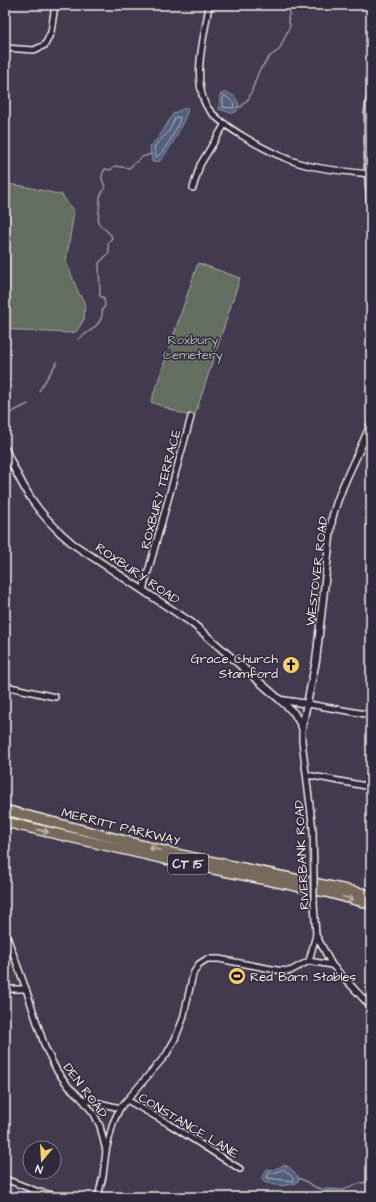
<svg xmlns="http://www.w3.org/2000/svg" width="376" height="1202" font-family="'Architects Daughter',sans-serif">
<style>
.green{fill:#646d61;stroke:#acafa4}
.water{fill:#53617d;stroke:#939ba8}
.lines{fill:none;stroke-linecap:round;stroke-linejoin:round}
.shore{stroke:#b4b7bd;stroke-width:1}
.stream{stroke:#939ba8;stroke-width:1.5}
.minor-casing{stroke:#f4f1e8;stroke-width:8}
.tertiary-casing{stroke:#f4f1e8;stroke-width:9}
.motorway-casing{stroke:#f4f1e8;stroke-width:12}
.minor{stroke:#2f2a3d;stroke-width:5}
.tertiary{stroke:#2f2a3d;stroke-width:6}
.motorway{stroke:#77695c;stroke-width:9}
.minor-bridge-casing{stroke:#f4f1e8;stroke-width:8;stroke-linecap:butt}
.minor-bridge{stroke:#2f2a3d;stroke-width:5}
.oneway{stroke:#c2bbb0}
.labels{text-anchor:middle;stroke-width:3;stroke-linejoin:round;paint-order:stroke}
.shield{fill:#2f2a3d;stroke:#b9b5b5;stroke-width:1}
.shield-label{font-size:12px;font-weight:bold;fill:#f4f1e8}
.park-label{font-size:13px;fill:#b3b6ab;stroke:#2f2a3d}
.street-label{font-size:13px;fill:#f4f1e8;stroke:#2f2a3d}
.poi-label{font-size:13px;fill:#f4f1e8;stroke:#2f2a3d;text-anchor:end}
</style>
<rect width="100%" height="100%" fill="#423a4f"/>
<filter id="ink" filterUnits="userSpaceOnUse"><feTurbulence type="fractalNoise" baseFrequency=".025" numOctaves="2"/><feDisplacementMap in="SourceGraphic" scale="8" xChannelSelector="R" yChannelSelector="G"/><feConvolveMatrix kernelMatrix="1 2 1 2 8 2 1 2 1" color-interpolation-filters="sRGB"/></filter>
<g filter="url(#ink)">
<g class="green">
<polygon points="5,184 23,186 62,195 74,212 66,261 78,292 85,303 84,319 77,331 72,333 22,331 5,328"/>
<polygon points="198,263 240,278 194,418 151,402"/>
</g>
<g class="water">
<polygon points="226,92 234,96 239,104 236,112 231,113 219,109 220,95"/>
<path d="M187,107l1,3c-7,17 -15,36 -28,51l-8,1 -2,-16 9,-9 15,-24z"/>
<path d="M284,1165c5,1 14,10 15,15 -6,8 -28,6 -36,1l-1,-4 5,-8 6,1z"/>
</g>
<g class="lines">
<g class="shore">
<polygon points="225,96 233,102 234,108 223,107 223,99"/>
<path d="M176,117h4c0,8 -17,38 -24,40l-2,-10 15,-16z"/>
<polygon points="284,1169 293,1178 293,1181 267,1178 269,1173 274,1173"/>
</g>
<g class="stream">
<polyline points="237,107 241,107 249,98 259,71 270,56 279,50 290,26 288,18 292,5"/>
<path d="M78,339c9,-6 27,-16 24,-29l3,-4 -1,-8 -4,-2 -1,-33 10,-10 -1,-10 4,-5 -1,-3 -13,-12 2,-26 5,-10c-3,-7 -5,-12 0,-18l5,1 5,-4 14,2 13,-11 9,-3"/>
<polyline points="39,391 57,362"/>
<polyline points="10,413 28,404"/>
<path d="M298,1178c9,2 14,10 23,11 8,1 16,0 23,1 9,-7 17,-5 27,-10"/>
</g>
<g class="minor-casing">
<g id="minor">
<path d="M209,5c-4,30 -16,66 -5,96 8,23 72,55 95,62 22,7 47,8 69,11"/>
<polyline points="5,48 34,50 45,45 51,32 55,5"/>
<polyline points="193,188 200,165 225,124"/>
<polyline points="143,590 191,417"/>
<polyline points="5,686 55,697"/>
<polyline points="308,704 371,715"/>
<polyline points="302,727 302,741 313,830 314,878"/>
<polyline points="307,775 371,787"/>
<polyline points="314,903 316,935 332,965 371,1007"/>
<polyline points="5,931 26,989 45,1047 57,1071 69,1087 82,1099 94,1114 100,1126 106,1151 103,1176 98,1197"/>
<polyline points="309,961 316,935"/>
<polyline points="5,989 26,989"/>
<polyline points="82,1099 120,1108"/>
<polyline points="127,1100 169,1124 240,1169"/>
<polyline points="106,1151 113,1123 120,1108 166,1055 175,1039 183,1019 193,974 199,964 207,959 219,959 277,970 290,971 309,961 332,965"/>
<polyline points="5,1179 39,1192 61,1197"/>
</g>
</g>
<g class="tertiary-casing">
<g id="tertiary">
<polyline points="371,88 368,113 368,174 371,211"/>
<path d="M5,449c20,43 31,64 68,95l119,79 87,76 15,14 8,14"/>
<polyline points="281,700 308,704"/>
<path d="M302,727l14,-66 16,-142c8,-33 26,-63 39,-95"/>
</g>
</g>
<g class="motorway-casing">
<g id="motorway">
<polyline points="5,810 172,853 371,895"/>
<polyline points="5,822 169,860 326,892 371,904"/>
</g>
</g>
<use href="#minor" class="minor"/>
<use href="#tertiary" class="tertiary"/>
<use href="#motorway" class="motorway"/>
<g class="minor-bridge-casing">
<polyline id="minor-bridge" points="314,903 314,878"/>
</g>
<use href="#minor-bridge" class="minor-bridge"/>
</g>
<defs><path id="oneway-shaft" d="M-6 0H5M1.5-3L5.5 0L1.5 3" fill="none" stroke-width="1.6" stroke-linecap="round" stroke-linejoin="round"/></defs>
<g class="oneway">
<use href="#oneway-shaft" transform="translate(43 831) rotate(13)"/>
<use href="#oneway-shaft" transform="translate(155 849) rotate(-166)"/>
<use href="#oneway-shaft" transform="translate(348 898) rotate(15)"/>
</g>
</g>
<defs>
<g id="church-disc" transform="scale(0.9)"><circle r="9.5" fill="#ffd166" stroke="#2f2a3d"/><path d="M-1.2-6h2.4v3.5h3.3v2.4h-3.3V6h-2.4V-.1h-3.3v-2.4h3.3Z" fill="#111"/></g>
<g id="stadium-disc" transform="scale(0.9)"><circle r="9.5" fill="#ffd166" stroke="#2f2a3d"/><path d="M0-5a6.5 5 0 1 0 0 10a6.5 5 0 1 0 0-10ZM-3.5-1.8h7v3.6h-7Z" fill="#111"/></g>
</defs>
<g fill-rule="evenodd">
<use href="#church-disc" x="291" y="665"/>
<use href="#stadium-disc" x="237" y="976"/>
</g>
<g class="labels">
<rect class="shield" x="168" y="854" width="40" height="20" rx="3"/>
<g class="shield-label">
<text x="188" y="868">CT 15</text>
</g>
<g class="park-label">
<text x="193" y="344">Roxbury<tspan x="193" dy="15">Cemetery</tspan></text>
</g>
<g class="street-label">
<text transform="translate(160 489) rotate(-75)" y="5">ROXBURY TERRACE</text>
<text transform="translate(316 571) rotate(-83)" y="5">WESTOVER ROAD</text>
<text transform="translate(138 573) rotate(34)" y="5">ROXBURY ROAD</text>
<text transform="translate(121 826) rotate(14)" y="5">MERRITT PARKWAY</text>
<text transform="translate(301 855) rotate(-93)" y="5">RIVERBANK ROAD</text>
<text transform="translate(86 1090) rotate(53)" y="5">DEN ROAD</text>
<text transform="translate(189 1125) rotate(31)" y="5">CONSTANCE LANE</text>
</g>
<g class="poi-label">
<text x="278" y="663">Grace Church<tspan x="278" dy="15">Stamford</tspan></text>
<text x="250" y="981" text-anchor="start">Red Barn Stables</text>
</g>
</g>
<rect width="376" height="1202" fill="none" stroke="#2f2a3d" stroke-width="20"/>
<rect x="10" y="10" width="356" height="1182" fill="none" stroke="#f4f1e8" stroke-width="1.5" filter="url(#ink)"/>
<g transform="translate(42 1160) rotate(198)"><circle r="19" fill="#2f2a3d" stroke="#7e7a81"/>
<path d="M0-3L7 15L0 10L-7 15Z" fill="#ffd166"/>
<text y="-6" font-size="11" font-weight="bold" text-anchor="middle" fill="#f4f1e8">N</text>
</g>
</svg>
